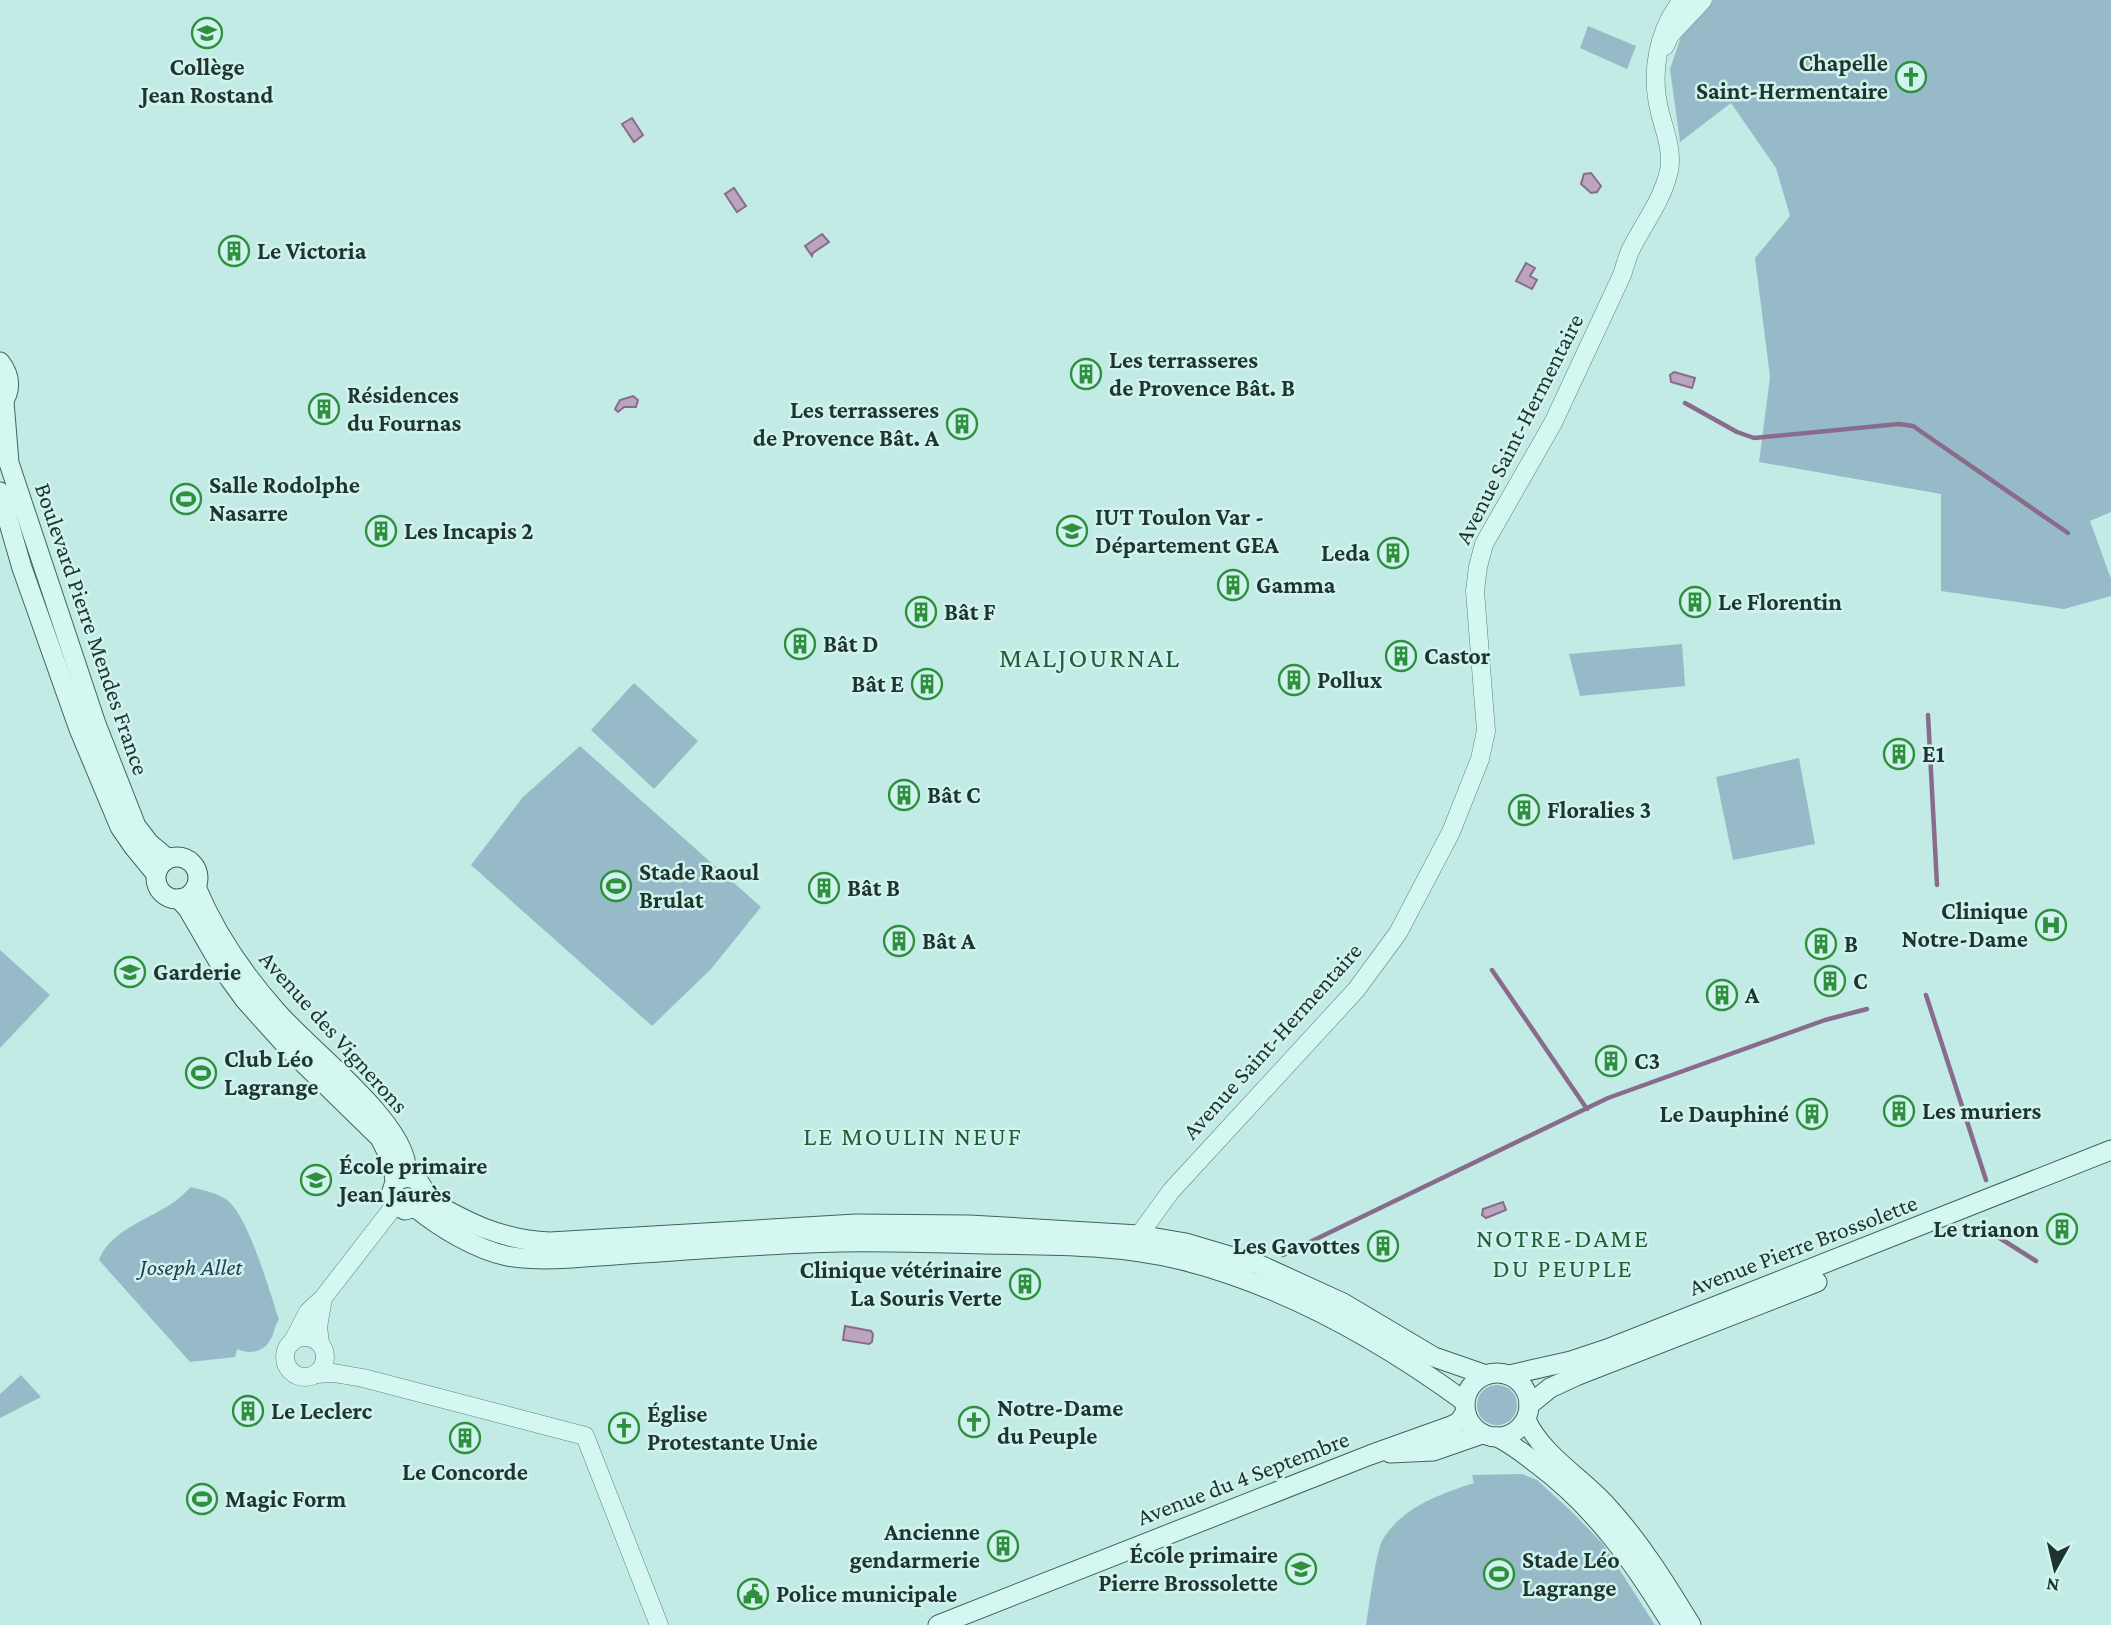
<svg xmlns="http://www.w3.org/2000/svg" width="2111" height="1625" font-family="'Crimson Pro',serif">
<style>
.green{fill:#97bac8}
.water{fill:#bba4be;stroke:#896c8b;stroke-width:2}
.lines{fill:none;stroke-linecap:round;stroke-linejoin:round}
.stream{stroke:#896c8b;stroke-width:4.5}
.tertiary-casing{stroke:#5a8477;stroke-width:19}
.secondary-casing{stroke:#3e6658;stroke-width:21}
.tertiary{stroke:#d5f7f2;stroke-width:18}
.secondary{stroke:#d5f7f2;stroke-width:19}
.labels{text-anchor:middle;stroke-width:5;stroke-linejoin:round;paint-order:stroke}
.poi-label{font-size:24px;font-weight:bold;fill:#1e342c;stroke:#d1f3ef;text-anchor:start}
.street-label{font-size:24px;fill:#1e342c;stroke:#d1f3ef}
.park-label{font-size:24px;font-style:italic;fill:#253e50;stroke:#d1f3ef}
.neighbourhood-label{font-size:26px;letter-spacing:2px;fill:#205f37;stroke:#d1f3ef}
.quarter-label{font-size:28px;letter-spacing:2px;fill:#205f37;stroke:#d1f3ef}
</style>
<rect width="100%" height="100%" fill="#c2ebe6"/>
<g class="green">
<polygon points="1713,0 2111,0 2111,512 2090,521 2111,579 2111,596 2064,609 1941,591 1941,494 1759,462 1770,377 1755,258 1790,216 1776,168 1731,103 1680,142 1670,69 1681,37"/>
<polygon points="1588,26 1636,46 1627,69 1580,48"/>
<polygon points="1682,644 1685,686 1580,696 1569,654"/>
<polygon points="634,683 698,741 654,789 591,730"/>
<polygon points="580,746 761,907 711,969 652,1026 471,865 523,797"/>
<polygon points="1799,758 1815,844 1733,860 1716,777"/>
<polygon points="0,950 50,995 0,1048"/>
<path d="M191,1187c11,3 27,6 36,13 22,17 43,93 52,120 -5,6 -4,10 -7,17 -7,15 -21,18 -35,12l-2,8 -45,5 -91,-102c11,-30 51,-41 75,-58 6,-4 11,-10 17,-15z"/>
<polygon points="21,1375 41,1397 0,1418 0,1394"/>
<circle cx="1497" cy="1405" r="20"/>
<path d="M1522,1474l15,6 34,31 32,33 52,81h-289c3,-16 10,-76 17,-86 20,-32 57,-45 91,-56l-2,-8z"/>
</g>
<g class="water">
<polygon points="632,118 643,135 634,142 622,124"/>
<polygon points="1591,173 1601,186 1597,192 1591,193 1581,184 1584,174"/>
<polygon points="734,188 746,206 737,212 725,194"/>
<polygon points="822,234 829,242 813,253 812,256 805,246"/>
<polygon points="1526,263 1535,268 1530,276 1537,280 1532,289 1516,281"/>
<polygon points="1674,372 1695,378 1692,388 1671,382 1670,375"/>
<polygon points="633,396 638,400 636,407 624,407 618,412 615,409 620,400"/>
<polygon points="2001,1106 2004,1108 2004,1118 1984,1117 1986,1111"/>
<polygon points="1503,1202 1506,1210 1486,1218 1482,1215 1483,1209"/>
<polygon points="845,1326 871,1331 873,1334 872,1342 869,1344 843,1340"/>
</g>
<g class="lines">
<g class="stream">
<polyline points="1685,403 1737,432 1754,438 1899,424 1913,426 2068,533"/>
<polyline points="1928,715 1937,885"/>
<polyline points="1492,970 1587,1109"/>
<polyline points="1926,995 1986,1180"/>
<polyline points="1995,1226 1998,1237 2036,1261"/>
<polyline points="1283,1255 1608,1098 1825,1020 1867,1009"/>
</g>
<g class="tertiary-casing">
<g id="tertiary">
<polyline points="1665,46 1670,35 1703,0"/>
<path d="M1139,1235l32,-44 185,-201 42,-57 53,-101 29,-73 6,-28 -11,-140 3,-24 6,-23 69,-121 69,-148c3,-9 5,-18 9,-26 13,-26 31,-48 38,-78 4,-19 -4,-39 -9,-58 -10,-39 -3,-81 22,-113"/>
<circle cx="305" cy="1357" r="20"/>
<polyline points="293,1341 308,1312 323,1298 395,1205"/>
<polyline points="320,1343 318,1327 323,1298"/>
<polyline points="315,1374 334,1373 363,1378 585,1436 659,1625"/>
</g>
</g>
<g class="secondary-casing">
<g id="secondary">
<path d="M0,362c11,14 12,30 0,43"/>
<polyline points="4,401 9,463 96,724 136,826 149,843 168,859"/>
<polyline points="0,492 22,568 79,729 120,827 133,846 156,874"/>
<circle cx="177" cy="878" r="21"/>
<path d="M196,887c19,46 48,88 81,125 33,38 123,106 129,153"/>
<path d="M179,899l9,10 36,62 21,29 45,50 90,88 13,26 2,18 -4,12 4,11 10,5 14,-4 5,-13c-3,-15 -16,-20 -29,-11"/>
<path d="M424,1198c43,24 76,42 126,44l306,-18 113,1 170,10 47,8 74,22 83,38 91,54 52,18"/>
<path d="M416,1208c25,20 59,41 91,48 21,4 43,3 65,2 89,-6 179,-14 268,-16 48,-1 95,1 143,2 67,1 134,0 199,16 103,26 197,79 282,141"/>
<circle cx="1497" cy="1405" r="32"/>
<polyline points="1509,1375 1571,1361 1607,1349 2111,1150"/>
<polyline points="1529,1405 1550,1388 1576,1376 1817,1282"/>
<path d="M1526,1420c17,36 55,57 81,86 33,36 59,78 84,119"/>
<path d="M1497,1437c15,7 27,17 40,27 58,43 98,100 135,161"/>
<polyline points="1390,1453 1433,1451 1482,1434"/>
<polyline points="938,1625 1370,1455 1451,1426 1459,1422 1465,1413"/>
</g>
</g>
<use href="#tertiary" class="tertiary"/>
<use href="#secondary" class="secondary"/>
</g>
<defs>
<g id="school-ring" transform="scale(1.575)"><circle r="9.5" fill="#d1f3ef" stroke="#2e8f3d" stroke-width="1.5"/><path d="M0-5L7-2L0 1L-7-2ZM-4 1L0 2.5L4 1V4Q0 6-4 4Z" fill="#2e8f3d"/></g>
<g id="church-ring" transform="scale(1.575)"><circle r="9.5" fill="#d1f3ef" stroke="#2e8f3d" stroke-width="1.5"/><path d="M-1.2-6h2.4v3.5h3.3v2.4h-3.3V6h-2.4V-.1h-3.3v-2.4h3.3Z" fill="#2e8f3d"/></g>
<g id="building-ring" transform="scale(1.575)"><circle r="9.5" fill="#d1f3ef" stroke="#2e8f3d" stroke-width="1.5"/><path d="M-4-6H4V6H1V3H-1V6H-4ZM-2.5-4.3h1.7v1.8h-1.7ZM.8-4.3h1.7v1.8H.8ZM-2.5-1h1.7V.8h-1.7ZM.8-1h1.7V.8H.8Z" fill="#2e8f3d"/></g>
<g id="stadium-ring" transform="scale(1.575)"><circle r="9.5" fill="#d1f3ef" stroke="#2e8f3d" stroke-width="1.5"/><path d="M0-5a6.5 5 0 1 0 0 10a6.5 5 0 1 0 0-10ZM-3.5-1.8h7v3.6h-7Z" fill="#2e8f3d"/></g>
<g id="university-ring" transform="scale(1.575)"><circle r="9.5" fill="#d1f3ef" stroke="#2e8f3d" stroke-width="1.5"/><path d="M0-5L7-2L0 1L-7-2ZM-4 1L0 2.5L4 1V4Q0 6-4 4Z" fill="#2e8f3d"/></g>
<g id="hospital-ring" transform="scale(1.575)"><circle r="9.5" fill="#d1f3ef" stroke="#2e8f3d" stroke-width="1.5"/><path d="M-5-5h3v3.5h4V-5h3V5h-3V1.5h-4V5h-3Z" fill="#2e8f3d"/></g>
<g id="civic-ring" transform="scale(1.575)"><circle r="9.5" fill="#d1f3ef" stroke="#2e8f3d" stroke-width="1.5"/><path d="M-.6-6.5H3V-4.5H.6V-3L4-1V1h2V6H-6V1h2V-1L-.6-3ZM-1.2 2.5V6h2.4V2.5Z" fill="#2e8f3d"/></g>
</defs>
<g fill-rule="evenodd">
<use href="#school-ring" x="207" y="33"/>
<use href="#church-ring" x="1911" y="77"/>
<use href="#building-ring" x="234" y="251"/>
<use href="#building-ring" x="1086" y="374"/>
<use href="#building-ring" x="324" y="409"/>
<use href="#building-ring" x="962" y="424"/>
<use href="#stadium-ring" x="186" y="499"/>
<use href="#building-ring" x="381" y="531"/>
<use href="#university-ring" x="1072" y="531"/>
<use href="#building-ring" x="1393" y="553"/>
<use href="#building-ring" x="1233" y="585"/>
<use href="#building-ring" x="1695" y="602"/>
<use href="#building-ring" x="921" y="612"/>
<use href="#building-ring" x="800" y="644"/>
<use href="#building-ring" x="1401" y="656"/>
<use href="#building-ring" x="1294" y="680"/>
<use href="#building-ring" x="927" y="684"/>
<use href="#building-ring" x="1899" y="754"/>
<use href="#building-ring" x="904" y="795"/>
<use href="#building-ring" x="1524" y="810"/>
<use href="#stadium-ring" x="616" y="886"/>
<use href="#building-ring" x="824" y="888"/>
<use href="#hospital-ring" x="2051" y="925"/>
<use href="#building-ring" x="899" y="941"/>
<use href="#building-ring" x="1821" y="944"/>
<use href="#school-ring" x="130" y="972"/>
<use href="#building-ring" x="1830" y="981"/>
<use href="#building-ring" x="1722" y="995"/>
<use href="#building-ring" x="1611" y="1061"/>
<use href="#stadium-ring" x="201" y="1073"/>
<use href="#building-ring" x="1899" y="1111"/>
<use href="#building-ring" x="1812" y="1114"/>
<use href="#school-ring" x="316" y="1180"/>
<use href="#building-ring" x="2062" y="1229"/>
<use href="#building-ring" x="1383" y="1246"/>
<use href="#building-ring" x="1025" y="1284"/>
<use href="#building-ring" x="248" y="1411"/>
<use href="#church-ring" x="974" y="1422"/>
<use href="#church-ring" x="624" y="1428"/>
<use href="#building-ring" x="465" y="1438"/>
<use href="#stadium-ring" x="202" y="1499"/>
<use href="#building-ring" x="1003" y="1546"/>
<use href="#school-ring" x="1301" y="1569"/>
<use href="#stadium-ring" x="1499" y="1574"/>
<use href="#civic-ring" x="753" y="1594"/>
</g>
<g class="labels">
<g class="poi-label">
<text x="1888" y="71" text-anchor="end">Chapelle<tspan x="1888" dy="28">Saint-Hermentaire</tspan></text>
<text x="207" y="75" text-anchor="middle">Collège<tspan x="207" dy="28">Jean Rostand</tspan></text>
<text x="257" y="259">Le Victoria</text>
<text x="1109" y="368">Les terrasseres<tspan x="1109" dy="28">de Provence Bât. B</tspan></text>
<text x="347" y="403">Résidences<tspan x="347" dy="28">du Fournas</tspan></text>
<text x="939" y="418" text-anchor="end">Les terrasseres<tspan x="939" dy="28">de Provence Bât. A</tspan></text>
<text x="209" y="493">Salle Rodolphe<tspan x="209" dy="28">Nasarre</tspan></text>
<text x="1095" y="525">IUT Toulon Var -<tspan x="1095" dy="28">Département GEA</tspan></text>
<text x="404" y="539">Les Incapis 2</text>
<text x="1370" y="561" text-anchor="end">Leda</text>
<text x="1256" y="593">Gamma</text>
<text x="1718" y="610">Le Florentin</text>
<text x="944" y="620">Bât F</text>
<text x="823" y="652">Bât D</text>
<text x="1424" y="664">Castor</text>
<text x="1317" y="688">Pollux</text>
<text x="904" y="692" text-anchor="end">Bât E</text>
<text x="1922" y="762">E1</text>
<text x="927" y="803">Bât C</text>
<text x="1547" y="818">Floralies 3</text>
<text x="639" y="880">Stade Raoul<tspan x="639" dy="28">Brulat</tspan></text>
<text x="847" y="896">Bât B</text>
<text x="2028" y="919" text-anchor="end">Clinique<tspan x="2028" dy="28">Notre-Dame</tspan></text>
<text x="922" y="949">Bât A</text>
<text x="1844" y="952">B</text>
<text x="153" y="980">Garderie</text>
<text x="1853" y="989">C</text>
<text x="1745" y="1003">A</text>
<text x="224" y="1067">Club Léo<tspan x="224" dy="28">Lagrange</tspan></text>
<text x="1634" y="1069">C3</text>
<text x="1922" y="1119">Les muriers</text>
<text x="1789" y="1122" text-anchor="end">Le Dauphiné</text>
<text x="339" y="1174">École primaire<tspan x="339" dy="28">Jean Jaurès</tspan></text>
<text x="2039" y="1237" text-anchor="end">Le trianon</text>
<text x="1360" y="1254" text-anchor="end">Les Gavottes</text>
<text x="1002" y="1278" text-anchor="end">Clinique vétérinaire<tspan x="1002" dy="28">La Souris Verte</tspan></text>
<text x="997" y="1416">Notre-Dame<tspan x="997" dy="28">du Peuple</tspan></text>
<text x="271" y="1419">Le Leclerc</text>
<text x="647" y="1422">Église<tspan x="647" dy="28">Protestante Unie</tspan></text>
<text x="465" y="1480" text-anchor="middle">Le Concorde</text>
<text x="225" y="1507">Magic Form</text>
<text x="980" y="1540" text-anchor="end">Ancienne<tspan x="980" dy="28">gendarmerie</tspan></text>
<text x="1278" y="1563" text-anchor="end">École primaire<tspan x="1278" dy="28">Pierre Brossolette</tspan></text>
<text x="1522" y="1568">Stade Léo<tspan x="1522" dy="28">Lagrange</tspan></text>
<text x="776" y="1602">Police municipale</text>
</g>
<g class="street-label">
<text transform="translate(1519 429) rotate(-63)" y="8">Avenue Saint-Hermentaire</text>
<text transform="translate(92 629) rotate(71)" y="8">Boulevard Pierre Mendes France</text>
<text transform="translate(334 1032) rotate(48)" y="8">Avenue des Vignerons</text>
<text transform="translate(1272 1041) rotate(-48)" y="8">Avenue Saint-Hermentaire</text>
<text transform="translate(1803 1245) rotate(-21)" y="8">Avenue Pierre Brossolette</text>
<text transform="translate(1243 1478) rotate(-21)" y="8">Avenue du 4 Septembre</text>
</g>
<g class="park-label">
<text x="191" y="1275">Joseph Allet</text>
</g>
<g class="neighbourhood-label">
<text x="913" y="1145">LE MOULIN NEUF</text>
<text x="1563" y="1247">NOTRE-DAME<tspan x="1563" dy="30">DU PEUPLE</tspan></text>
</g>
<g class="quarter-label">
<text x="1090" y="667">MALJOURNAL</text>
</g>
</g>
<g transform="translate(2055 1569) rotate(188)" stroke="#d1f3ef" stroke-width="5" paint-order="stroke">
<path d="M0-5L12 26L0 18L-12 26Z" fill="#1e342c"/>
<text y="-10" font-size="19" font-weight="bold" text-anchor="middle" fill="#1e342c">N</text>
</g>
</svg>
